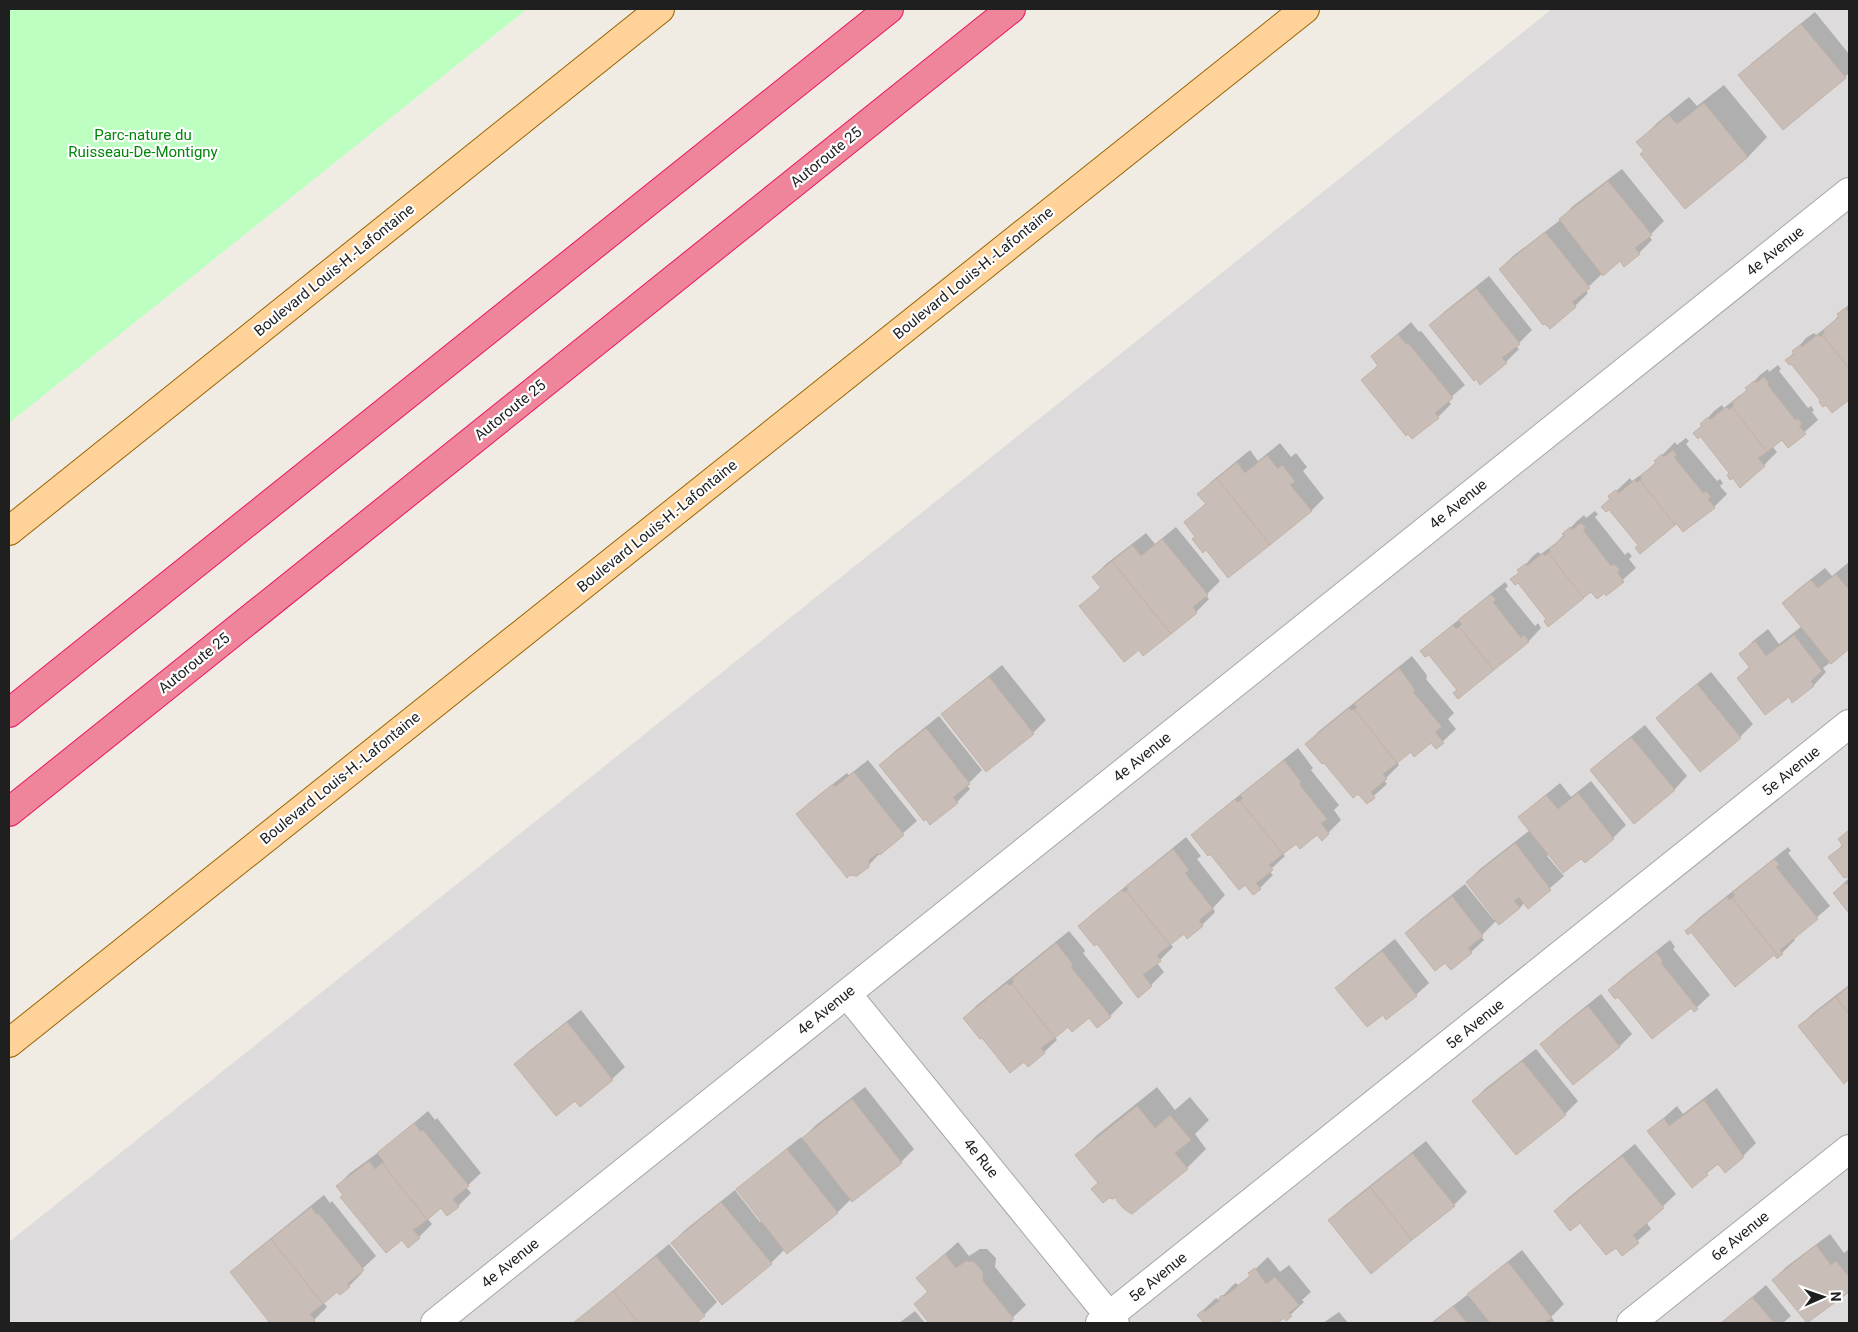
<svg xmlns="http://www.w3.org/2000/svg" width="1858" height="1332" font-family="Roboto,sans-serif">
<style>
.residential{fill:#dddbdb}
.park{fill:#bdfec1}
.shadow{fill:#0003}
.building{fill:#c9beb7;stroke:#c3b2a5}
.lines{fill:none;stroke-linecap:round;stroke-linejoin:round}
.minor-casing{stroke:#a6a6a6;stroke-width:30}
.major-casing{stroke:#996400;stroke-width:30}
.highway-casing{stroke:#ea1562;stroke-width:30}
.minor{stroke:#fff;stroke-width:28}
.major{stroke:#ffd29a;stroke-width:28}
.highway{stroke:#ee859a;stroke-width:28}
.labels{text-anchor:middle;stroke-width:4.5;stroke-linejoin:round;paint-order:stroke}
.park-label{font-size:15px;fill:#02870b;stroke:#fff}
.street-label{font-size:15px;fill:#1f1f1f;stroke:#fff}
</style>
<rect width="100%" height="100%" fill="#f0ece4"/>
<polygon class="residential" points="1552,9 1849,9 1849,1323 9,1323 9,1242"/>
<polygon class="park" points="9,9 527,9 9,423"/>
<g class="shadow">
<polygon points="1815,12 1849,54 1849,73 1845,77 1740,75 1753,62"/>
<polygon points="1724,85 1767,137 1748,157 1645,151 1638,142 1657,123 1689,97 1697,106"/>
<polygon points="1622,169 1664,221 1649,236 1652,240 1639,253 1624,266 1620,259 1603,273 1585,290 1588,293 1575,306 1500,269 1513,256 1559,221 1573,206"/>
<polygon points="1489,276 1532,330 1516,346 1519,349 1506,362 1431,325 1444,312"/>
<polygon points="1849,304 1849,398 1833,412 1791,362 1787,360 1806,338 1814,333 1816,335 1832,323"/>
<polygon points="1411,322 1419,332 1421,331 1465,385 1448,400 1451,404 1438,417 1363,380 1379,364 1372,356"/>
<polygon points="1778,365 1781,369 1779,371 1808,408 1811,406 1814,410 1812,412 1818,420 1789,446 1782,438 1772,446 1777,452 1764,465 1731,473 1700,434 1695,433 1714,411 1722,405 1724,408 1740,395 1741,396 1760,375 1768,369 1769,372"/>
<polygon points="1686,438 1689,441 1686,444 1717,481 1720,479 1723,483 1720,486 1727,494 1714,507 1684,530 1677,522 1639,545 1610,497 1630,478 1632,481 1649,469 1675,442 1677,445"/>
<polygon points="1280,443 1291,457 1296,453 1307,467 1303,471 1324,498 1311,511 1197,536 1185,522 1206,503 1199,494 1212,481 1250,450 1258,461"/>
<polygon points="1595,511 1598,514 1595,517 1625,555 1628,552 1632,556 1629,559 1636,568 1607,594 1606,591 1591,591 1548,619 1518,581 1512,580 1532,557 1538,552 1541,554 1557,542 1577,521 1584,515 1586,518"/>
<polygon points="1176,527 1220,581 1206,595 1209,599 1196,612 1144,654 1139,648 1080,606 1101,587 1093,577 1106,564 1146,533 1155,544"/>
<polygon points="1849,562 1849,648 1823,668 1826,672 1814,685 1793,701 1789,695 1738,678 1750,666 1741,654 1753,641 1768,629 1779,644 1802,626 1784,603 1797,590 1825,568 1832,576"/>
<polygon points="1505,582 1508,586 1505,589 1535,626 1538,623 1541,628 1529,641 1458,697 1458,690 1429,653 1422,652 1435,639"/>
<polygon points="1412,656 1426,674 1427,677 1426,679 1454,713 1448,719 1456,729 1436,748 1431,742 1411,751 1397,762 1399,765 1384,780 1387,784 1367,802 1307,744 1319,731"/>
<polygon points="1002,665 1046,720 1033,733 943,714 956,702"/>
<polygon points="1711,672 1753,724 1740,737 1701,770 1658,718 1671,705"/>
<polygon points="939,716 982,770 967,785 970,789 957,802 881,765 894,752"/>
<polygon points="1645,725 1687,776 1675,789 1634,822 1592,770 1604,758"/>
<polygon points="1298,748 1313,768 1311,770 1339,805 1334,810 1341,820 1322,839 1317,833 1296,842 1282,853 1285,856 1269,871 1273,875 1260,888 1245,883 1193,835 1206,822"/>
<polygon points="868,760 917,821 882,851 868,866 798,814 811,801 847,773 849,775"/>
<polygon points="1591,781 1626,825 1613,838 1581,857 1549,854 1547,856 1564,876 1528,907 1524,903 1520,908 1497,920 1481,936 1484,940 1471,952 1445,962 1407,933 1420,920 1465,884 1494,920 1495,919 1467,882 1480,869 1530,830 1520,818 1533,805 1560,783 1571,797"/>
<polygon points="1849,830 1849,878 1830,858 1843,844 1840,839"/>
<polygon points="1186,837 1201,856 1197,859 1225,895 1213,908 1215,912 1202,925 1188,937 1184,932 1170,943 1173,947 1157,963 1164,972 1151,985 1080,926 1093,913"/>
<polygon points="1788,847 1791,851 1788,853 1830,906 1793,938 1795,940 1779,956 1774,953 1691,931 1686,931 1699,918"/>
<polygon points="1849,878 1849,911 1834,893"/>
<polygon points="1069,931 1084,949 1085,951 1083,953 1123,1003 1110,1016 1089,1017 1068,1025 1054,1036 1057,1040 1044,1052 1024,1061 982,1036 964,1018 977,1005"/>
<polygon points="1395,939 1429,983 1416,995 1383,1013 1337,988 1350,975"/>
<polygon points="1670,940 1675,947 1673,949 1710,995 1694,1010 1691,1006 1618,995 1610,990 1623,977"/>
<polygon points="1849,985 1849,1078 1844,1082 1800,1026 1813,1013"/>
<polygon points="1601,994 1632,1034 1620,1046 1542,1044 1555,1031"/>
<polygon points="581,1010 625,1067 612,1079 576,1099 516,1064 529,1051"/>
<polygon points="1536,1049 1578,1101 1565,1114 1516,1154 1473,1101 1486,1088"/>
<polygon points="865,1087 914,1149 901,1162 851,1199 838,1212 788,1252 785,1249 771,1263 672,1243 685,1230 735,1190 760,1222 762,1220 738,1190 751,1177 801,1137 802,1139 816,1125"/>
<polygon points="1157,1087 1175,1110 1190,1097 1209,1120 1195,1134 1206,1149 1187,1168 1117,1194 1099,1182 1077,1155 1096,1136"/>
<polygon points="1717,1088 1756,1143 1743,1156 1719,1163 1692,1186 1649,1131 1677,1106 1683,1114"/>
<polygon points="428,1111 435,1120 437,1118 481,1173 466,1187 471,1193 458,1206 442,1207 427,1218 432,1224 419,1237 402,1238 344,1195 337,1186 350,1173 383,1149"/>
<polygon points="1426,1141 1467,1192 1454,1205 1371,1272 1330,1220 1343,1207"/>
<polygon points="1635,1144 1676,1194 1646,1222 1651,1229 1622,1254 1616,1246 1580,1222 1555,1211 1568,1198"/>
<polygon points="324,1195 330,1203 332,1201 376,1256 360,1271 362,1273 349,1286 337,1290 323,1302 327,1307 311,1323 300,1323 299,1322 296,1323 272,1323 232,1272 245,1259"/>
<polygon points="1830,1234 1844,1253 1849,1249 1849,1290 1808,1322 1773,1280 1786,1267"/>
<polygon points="958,1242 969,1256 980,1249 987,1249 996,1258 995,1267 1026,1305 1007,1323 931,1323 915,1304 928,1291 918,1278"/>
<polygon points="669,1244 717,1302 704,1315 694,1323 574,1323"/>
<polygon points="1522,1250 1564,1304 1551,1317 1554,1321 1552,1323 1431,1323 1467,1295 1468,1296 1482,1282"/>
<polygon points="1268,1257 1280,1272 1289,1265 1311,1292 1302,1300 1304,1302 1286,1319 1284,1317 1276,1323 1205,1323 1198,1315 1216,1298 1219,1300 1233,1285 1236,1283 1238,1285 1251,1275 1250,1274"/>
<polygon points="1766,1285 1791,1316 1783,1323 1722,1323"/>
<polygon points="915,1311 925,1323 899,1323"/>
<polygon points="1339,1312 1348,1323 1323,1323"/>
</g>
<g class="building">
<polygon points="1801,24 1846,78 1783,130 1738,75"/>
<polygon points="1704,103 1748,157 1685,209 1640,154 1644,151 1636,142 1669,115 1677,124"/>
<polygon points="1608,181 1652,235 1635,248 1640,254 1624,267 1620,261 1603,276 1559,219"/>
<polygon points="1545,232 1590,288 1572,302 1576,307 1550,329 1545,324 1543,325 1499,269"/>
<polygon points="1476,288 1520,344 1502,358 1507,363 1480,385 1476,379 1474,381 1429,325"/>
<polygon points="1845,308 1847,311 1849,309 1849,368 1822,335 1825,332 1823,330 1839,317 1837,314"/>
<polygon points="1398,334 1406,344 1408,343 1453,398 1435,413 1439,418 1412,439 1408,434 1406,436 1361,380 1378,366 1371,356"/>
<polygon points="1818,334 1820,337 1822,335 1849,368 1849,400 1832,413 1826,405 1823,407 1819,402 1820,400 1791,364 1789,365 1785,360 1794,354 1792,351 1800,345 1802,347"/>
<polygon points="1764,377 1769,383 1767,384 1795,420 1798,418 1802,424 1799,426 1806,434 1788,448 1782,440 1767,452 1732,407 1734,405 1732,403 1747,390 1745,388 1754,381 1756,383"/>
<polygon points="1726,407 1729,410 1732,407 1767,452 1758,458 1765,466 1740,488 1733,478 1730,480 1727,475 1729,473 1700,436 1698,439 1693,433 1702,426 1700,424 1708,417 1710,420"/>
<polygon points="1673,450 1677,455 1674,457 1703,493 1706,491 1711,497 1708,499 1715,508 1683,532 1677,524 1675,525 1640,480 1642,478 1640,476 1656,463 1654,461 1662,454 1664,457"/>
<polygon points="1267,455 1278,469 1282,465 1295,481 1290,485 1312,511 1270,545 1217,478 1237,462 1245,473"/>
<polygon points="1217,478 1270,545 1228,578 1206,550 1203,553 1192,539 1195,537 1184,522 1206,504 1197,494"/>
<polygon points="1635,480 1637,483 1640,480 1675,525 1640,554 1635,548 1638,545 1609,510 1606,512 1601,507 1610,499 1608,496 1616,490 1619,493"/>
<polygon points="1581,523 1586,528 1583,530 1611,566 1614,564 1620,570 1617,572 1624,582 1606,596 1605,593 1597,599 1591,592 1583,598 1548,553 1551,551 1549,549 1565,536 1562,534 1570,527 1572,530"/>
<polygon points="1162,539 1208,595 1193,607 1197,613 1171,634 1112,561 1132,545 1141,556"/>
<polygon points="1543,553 1545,556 1548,553 1584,598 1548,627 1544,621 1546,619 1518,583 1515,585 1510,579 1519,573 1517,570 1525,564 1527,566"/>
<polygon points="1112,561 1171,634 1143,656 1139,650 1124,662 1079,606 1101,588 1092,577"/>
<polygon points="1836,574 1849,590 1849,649 1831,664 1782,603 1811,580 1818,588"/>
<polygon points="1491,594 1496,600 1493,602 1521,638 1524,635 1529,642 1494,670 1459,627 1462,624 1458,620"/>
<polygon points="1453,625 1456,629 1459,627 1494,670 1458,699 1453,693 1457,690 1429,655 1425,657 1420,651"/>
<polygon points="1794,635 1822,671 1811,681 1814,686 1792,703 1789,697 1765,715 1737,678 1750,668 1739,654 1755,641 1766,656"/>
<polygon points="1399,668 1413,687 1415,691 1413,692 1442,727 1435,732 1444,743 1436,749 1431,743 1414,757 1411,752 1397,763 1354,709 1357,707 1354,704"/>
<polygon points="989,677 1034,734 986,772 941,714"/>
<polygon points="1697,684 1741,738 1700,772 1656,718"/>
<polygon points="1349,708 1352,711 1354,709 1397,763 1383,774 1387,779 1371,792 1375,798 1367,804 1358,794 1353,798 1324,763 1322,764 1305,744"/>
<polygon points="926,728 970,784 953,797 958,803 930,825 926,819 924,821 879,765"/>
<polygon points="1631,737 1675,790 1634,824 1590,770"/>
<polygon points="1284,760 1301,782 1299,784 1327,819 1321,823 1329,834 1322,841 1317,835 1300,849 1296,844 1283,854 1240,801 1243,798 1240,795"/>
<polygon points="854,772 904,835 880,855 878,853 869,860 869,867 857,876 850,875 847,878 796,814 833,784 835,787"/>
<polygon points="1578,793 1614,839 1585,863 1581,859 1563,873 1518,817 1546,795 1558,809"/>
<polygon points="1235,799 1237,802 1240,801 1283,854 1269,865 1273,870 1256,883 1261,889 1253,895 1245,885 1239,890 1210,854 1208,856 1191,835"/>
<polygon points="1849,830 1849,879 1847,877 1844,878 1828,857 1843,846 1838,839"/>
<polygon points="1515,843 1551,890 1528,909 1519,897 1514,901 1520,908 1499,925 1466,882"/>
<polygon points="1173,849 1189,870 1185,873 1213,909 1199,920 1203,926 1187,939 1184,934 1170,945 1126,891 1128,889 1126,886"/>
<polygon points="1774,859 1779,864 1776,867 1818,919 1780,950 1783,954 1779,957 1732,898 1735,895 1733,892"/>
<polygon points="1845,883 1846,885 1849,883 1849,913 1833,893"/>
<polygon points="1122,890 1124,892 1126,891 1170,945 1157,955 1161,961 1143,975 1152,986 1138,998 1097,944 1094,946 1078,926"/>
<polygon points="1452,896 1483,936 1468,948 1472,953 1451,970 1445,963 1435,971 1405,933"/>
<polygon points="1727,897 1729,900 1732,898 1779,957 1777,959 1774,955 1735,987 1691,932 1688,935 1685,931"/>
<polygon points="1056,943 1071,962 1073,965 1071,967 1111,1017 1097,1028 1089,1018 1072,1032 1068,1027 1055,1038 1012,984 1014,982 1012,979"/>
<polygon points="1382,951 1417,996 1386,1020 1383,1015 1367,1027 1335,988"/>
<polygon points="1656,952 1663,961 1661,963 1698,1009 1694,1012 1691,1008 1652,1039 1618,997 1615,999 1608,990"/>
<polygon points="1007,983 1010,986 1012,984 1055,1038 1041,1048 1045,1053 1028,1067 1024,1062 1010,1073 982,1038 980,1039 963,1018"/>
<polygon points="1849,986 1849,1014 1836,997"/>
<polygon points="1836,997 1849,1014 1849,1079 1844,1084 1798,1026"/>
<polygon points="1588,1006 1620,1047 1573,1085 1540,1044"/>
<polygon points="567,1022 613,1080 580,1107 575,1101 556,1116 514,1064"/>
<polygon points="1522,1061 1566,1115 1516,1155 1472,1101"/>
<polygon points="852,1099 902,1163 852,1202 802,1138"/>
<polygon points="1704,1100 1744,1157 1725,1173 1718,1164 1706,1173 1708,1175 1692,1188 1647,1131 1664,1118 1669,1126"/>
<polygon points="1137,1106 1155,1128 1170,1115 1191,1140 1175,1153 1188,1169 1132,1214 1124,1209 1117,1201 1116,1196 1114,1199 1109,1198 1103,1203 1091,1189 1098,1183 1075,1155"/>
<polygon points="414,1123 421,1132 423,1130 469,1186 453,1199 459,1207 447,1216 441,1208 427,1220 382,1163 384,1162 377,1153"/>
<polygon points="787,1149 838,1213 787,1254 736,1189"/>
<polygon points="1412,1153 1455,1206 1412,1240 1370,1187"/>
<polygon points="1622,1156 1664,1208 1633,1235 1639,1243 1622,1256 1616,1248 1606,1255 1580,1223 1570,1231 1554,1211"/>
<polygon points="369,1161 375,1169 382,1163 427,1220 413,1230 420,1238 408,1248 402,1240 386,1253 340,1197 343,1195 336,1186"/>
<polygon points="1370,1187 1412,1240 1371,1274 1328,1220"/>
<polygon points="721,1202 772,1264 722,1305 671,1243"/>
<polygon points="311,1207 317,1215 318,1213 364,1270 347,1284 350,1287 340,1295 337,1292 323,1304 271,1239"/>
<polygon points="271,1239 323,1304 310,1314 315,1321 312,1323 270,1323 230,1272"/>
<polygon points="1816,1245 1831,1265 1836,1261 1849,1277 1849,1292 1807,1323 1772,1280"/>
<polygon points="945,1254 956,1268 966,1261 974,1262 983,1272 983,1281 1014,1319 1009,1323 929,1323 914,1304 928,1292 916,1278"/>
<polygon points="656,1256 705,1316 696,1323 639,1323 613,1291"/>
<polygon points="1508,1262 1552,1318 1544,1323 1490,1323 1467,1294"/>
<polygon points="1255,1268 1266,1284 1275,1277 1299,1305 1289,1313 1292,1316 1286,1321 1284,1318 1278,1323 1204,1323 1197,1315 1203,1310 1205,1312 1220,1300 1219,1298 1222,1295 1224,1297 1250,1276 1248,1273"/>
<polygon points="613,1291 639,1323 573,1323"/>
<polygon points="1752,1297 1774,1323 1721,1323"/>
<polygon points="1453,1306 1467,1323 1432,1323"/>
</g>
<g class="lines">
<g class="minor-casing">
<g id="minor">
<polyline points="847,994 1115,1323"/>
<polyline points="435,1323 1849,192"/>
<polyline points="1100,1323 1849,724"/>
<polyline points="1631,1323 1849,1149"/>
</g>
</g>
<g class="major-casing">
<g id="major">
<polyline points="9,531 660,9"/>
<polyline points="9,1043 1305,9"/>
</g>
</g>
<g class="highway-casing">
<g id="highway">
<polyline points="9,713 889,9"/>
<polyline points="9,812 1011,9"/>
</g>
</g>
<use href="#minor" class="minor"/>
<use href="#major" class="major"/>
<use href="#highway" class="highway"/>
</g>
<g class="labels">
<g class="park-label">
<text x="143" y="140">Parc-nature du<tspan x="143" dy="17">Ruisseau-De-Montigny</tspan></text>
</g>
<g class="street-label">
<text transform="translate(826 157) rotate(-39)" y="5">Autoroute 25</text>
<text transform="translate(1775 251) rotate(-39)" y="5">4e Avenue</text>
<text transform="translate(334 270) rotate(-39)" y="5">Boulevard Louis-H.-Lafontaine</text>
<text transform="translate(973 273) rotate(-39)" y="5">Boulevard Louis-H.-Lafontaine</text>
<text transform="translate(510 410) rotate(-39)" y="5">Autoroute 25</text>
<text transform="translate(1458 504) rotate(-39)" y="5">4e Avenue</text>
<text transform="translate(657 526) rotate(-39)" y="5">Boulevard Louis-H.-Lafontaine</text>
<text transform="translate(194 663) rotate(-39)" y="5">Autoroute 25</text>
<text transform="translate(1142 757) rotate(-39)" y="5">4e Avenue</text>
<text transform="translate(1791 771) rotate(-39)" y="5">5e Avenue</text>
<text transform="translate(340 778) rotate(-39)" y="5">Boulevard Louis-H.-Lafontaine</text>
<text transform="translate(826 1010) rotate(-39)" y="5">4e Avenue</text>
<text transform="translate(1475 1024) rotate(-39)" y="5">5e Avenue</text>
<text transform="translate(981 1158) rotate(51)" y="5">4e Rue</text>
<text transform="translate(1740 1236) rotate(-39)" y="5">6e Avenue</text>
<text transform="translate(510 1263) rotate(-39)" y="5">4e Avenue</text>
<text transform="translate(1158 1277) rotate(-39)" y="5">5e Avenue</text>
</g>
</g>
<rect width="1858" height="1332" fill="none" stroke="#1f1f1f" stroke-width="20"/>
<g transform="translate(1823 1297) rotate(88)" stroke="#ffffff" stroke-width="4" paint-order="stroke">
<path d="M0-4L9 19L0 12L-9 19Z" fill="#1f1f1f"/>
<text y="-8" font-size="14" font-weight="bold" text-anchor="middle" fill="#1f1f1f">N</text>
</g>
</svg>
